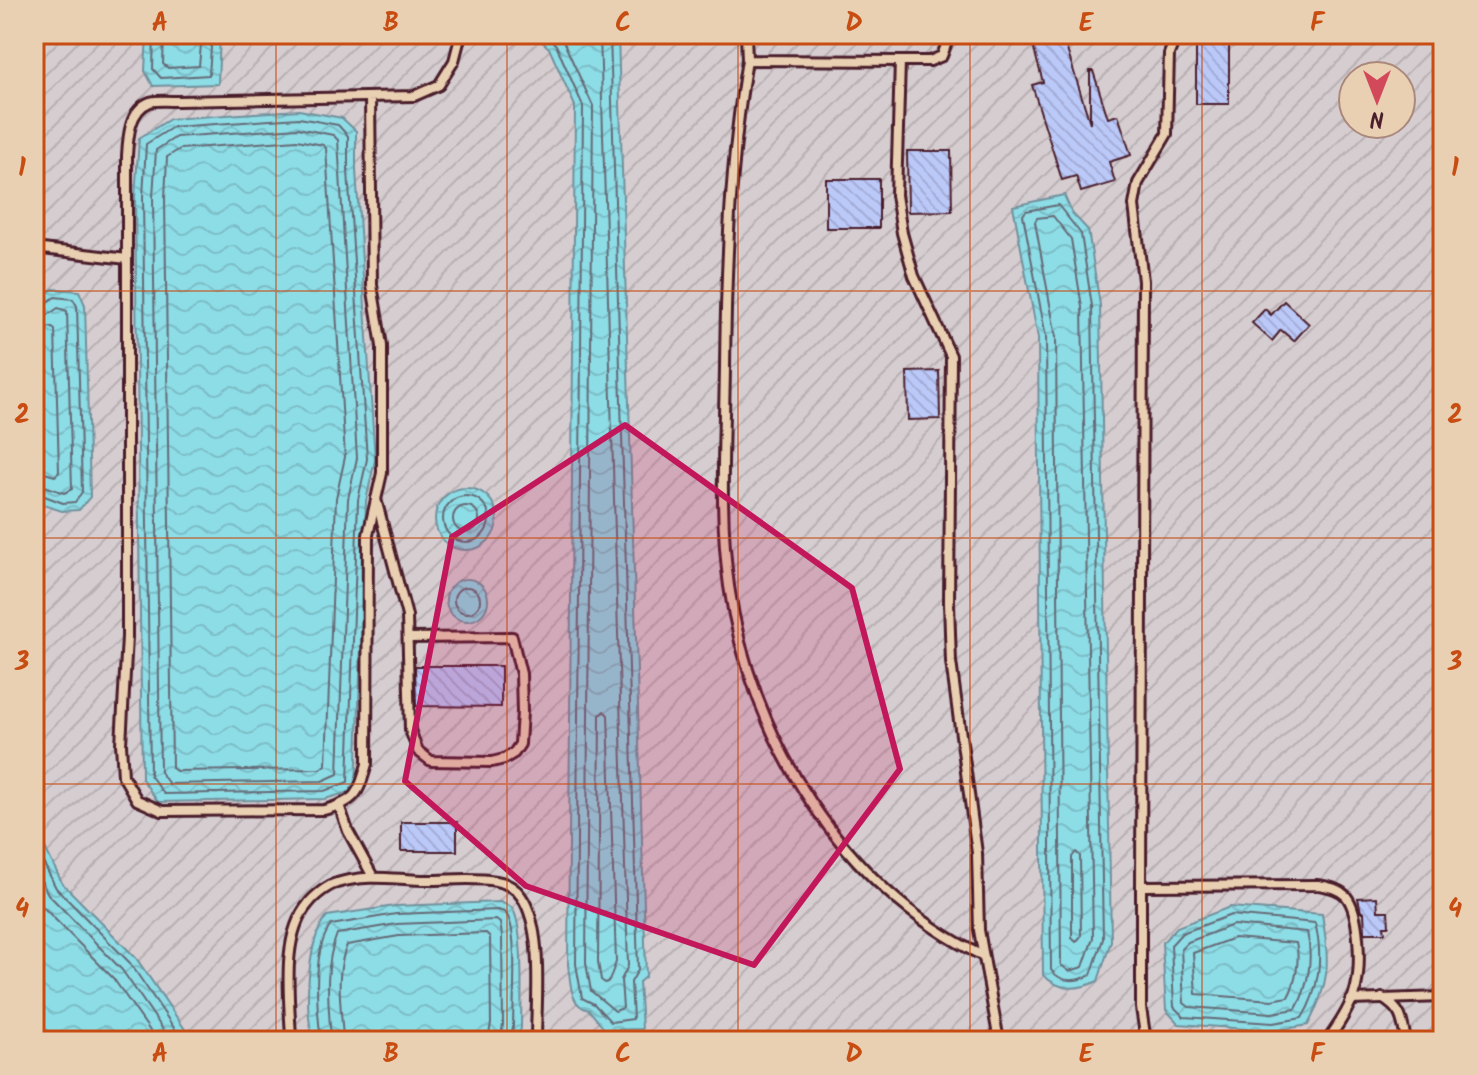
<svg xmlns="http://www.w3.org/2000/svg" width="1477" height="1075" font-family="Kalam,sans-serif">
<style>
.industrial{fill:url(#industrial-furrows);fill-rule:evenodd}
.water{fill:url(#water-waves);stroke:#72919c;stroke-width:2}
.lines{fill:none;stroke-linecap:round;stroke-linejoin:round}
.shore{stroke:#656b76;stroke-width:2}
.building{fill:url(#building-back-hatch);stroke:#4a1f2b;stroke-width:2}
.lane-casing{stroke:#4a1f2b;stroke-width:14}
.lane{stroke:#ead0b2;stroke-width:8}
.marked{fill:#c2185b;fill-opacity:0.2;stroke:#c2185b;stroke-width:6;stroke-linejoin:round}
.grid{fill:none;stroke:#c84d12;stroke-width:2;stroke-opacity:0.55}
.neatline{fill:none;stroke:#c84d12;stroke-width:3}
.grid-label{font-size:26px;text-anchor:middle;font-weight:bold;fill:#c84d12}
</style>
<defs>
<pattern id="industrial-furrows" width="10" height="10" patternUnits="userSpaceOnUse" patternTransform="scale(2)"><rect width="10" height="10" fill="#d6cdd1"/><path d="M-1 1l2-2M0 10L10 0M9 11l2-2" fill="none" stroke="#b9b0b4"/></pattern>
<pattern id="water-waves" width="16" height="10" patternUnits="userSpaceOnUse" patternTransform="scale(2)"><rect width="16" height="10" fill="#8ddde7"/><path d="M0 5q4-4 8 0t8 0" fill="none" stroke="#7bbdc6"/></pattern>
<pattern id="building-back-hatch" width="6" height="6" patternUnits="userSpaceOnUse" patternTransform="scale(2)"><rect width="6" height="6" fill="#bbc9f9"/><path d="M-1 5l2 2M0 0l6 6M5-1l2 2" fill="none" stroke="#a2acd6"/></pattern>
</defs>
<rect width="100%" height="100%" fill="#e1cfc0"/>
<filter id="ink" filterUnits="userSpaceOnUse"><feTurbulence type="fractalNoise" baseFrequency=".0125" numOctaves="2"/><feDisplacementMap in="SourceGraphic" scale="16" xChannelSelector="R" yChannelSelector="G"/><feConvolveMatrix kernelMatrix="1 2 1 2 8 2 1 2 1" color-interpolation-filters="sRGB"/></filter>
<g filter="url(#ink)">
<path class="industrial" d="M34,34h1409v1007h-1409zM1353,76h48v48h-48z"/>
<g class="water">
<polygon points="147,34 220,34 218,84 153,86 145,71"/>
<path d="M534,34h84l28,942 -7,6 3,47 -37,1 -16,-20c-20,-4 -18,-28 -21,-45l7,-859 -26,-58z"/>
<polygon points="299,110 342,118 356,131 356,170 375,460 366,501 356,790 325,799 158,802 142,779 135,197 139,138 170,119"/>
<path d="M1064,195l8,18 16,17 12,75 11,636 -13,40c-22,10 -38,10 -55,-6l-5,-637 -25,-132z"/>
<polygon points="53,289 79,291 85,305 90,497 79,510 62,511 40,504 34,495 34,305 39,298"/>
<circle cx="466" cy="519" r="31"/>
<circle cx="467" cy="600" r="21"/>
<polygon points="34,818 36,829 62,883 136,958 193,1041 34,1041"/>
<path d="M500,902c4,2 9,3 11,5 14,14 10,99 10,121l-4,13h-203c-11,-28 -7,-102 13,-125l68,-10z"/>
<path d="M1230,907l92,7c8,47 8,69 -14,111l-34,6 -95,-7 -13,-14 -4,-67 15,-16z"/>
</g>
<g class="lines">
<g class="shore">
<polyline points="154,34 153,69 161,78 209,75 212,34"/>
<polyline points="164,34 163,64 168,68 199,66 202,34"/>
<polyline points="545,34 556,45 583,106 576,964 582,998 594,1004 611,1022 633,1019 631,982 638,970 610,34"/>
<polyline points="560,34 593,106 586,963 591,991 615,1011 623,1008 621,980 628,966 600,34"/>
<polygon points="299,118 338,125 348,136 348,171 367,459 358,500 348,782 324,791 164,794 150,775 143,197 146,144 173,127"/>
<polygon points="298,128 333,135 338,140 357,458 348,499 338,774 322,781 169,784 160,772 153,197 156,150 176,137"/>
<polygon points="297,140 323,145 326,148 345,457 336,498 326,765 320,769 176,771 172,768 165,198 167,157 180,149"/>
<path d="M1058,205l23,29 11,72 11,633 -12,36c-15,7 -30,8 -40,-5l-5,-633 -23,-122 3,-4z"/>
<polygon points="1053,216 1071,239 1082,307 1093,938 1083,967 1069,971 1061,965 1056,337 1035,222 1037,218"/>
<polyline points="34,308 40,307 55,297 73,299 77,306 82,492 75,502 63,503 34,492"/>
<polyline points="34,318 45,317 58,308 67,311 72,489 64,493 34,482"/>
<polyline points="34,330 51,327 55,330 59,472 55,476 34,470"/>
<circle cx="466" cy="519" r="23"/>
<circle cx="466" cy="519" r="13"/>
<circle cx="467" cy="600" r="13"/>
<polygon points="604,711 608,715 616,962 609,981 605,983 601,980 598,962 600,715"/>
<polyline points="34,844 56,888 130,963 183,1041"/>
<polygon points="1076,852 1080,856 1081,936 1076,942 1072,938 1072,857"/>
<polyline points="34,867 48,894 122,970 171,1041"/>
<polyline points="34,894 41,905 113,978 157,1041"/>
<path d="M1231,915l84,8c8,32 5,66 -13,95l-29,5 -89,-6 -10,-10 -3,-62 11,-12z"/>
<path d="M1233,925l74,7c6,25 2,54 -11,77l-24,4 -83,-6 -5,-4 -3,-54 7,-7z"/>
<path d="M1234,938l62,5c4,16 0,40 -8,54l-16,3 -76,-6 -3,-41z"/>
<path d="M321,1041c-4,-31 -10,-90 10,-116l65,-11 102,-4c6,2 7,1 10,7 10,19 5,85 5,110l-3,14"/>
<path d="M331,1041c-2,-36 -8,-72 6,-107l60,-10 99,-4 4,3 2,13 1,89 -3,16"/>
<path d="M343,1041c-1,-32 -9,-65 4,-96l52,-9 87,-3 4,4 1,86 -3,18"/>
</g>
</g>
<g class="building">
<polygon points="1063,37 1090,123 1090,71 1093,71 1108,118 1118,115 1131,155 1109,162 1115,182 1081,192 1076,176 1062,180 1032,85 1043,82 1033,46"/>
<rect x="1196" y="45" width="33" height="59"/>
<polygon points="907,151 951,151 952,211 908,212"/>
<rect x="826" y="179" width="53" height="49"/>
<polygon points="1284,301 1309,324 1294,341 1281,330 1272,341 1252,323 1265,309 1271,315"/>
<polygon points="939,371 940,419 908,420 907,372"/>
<polygon points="415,666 501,666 501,707 416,706"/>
<rect x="401" y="822" width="56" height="29"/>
<polygon points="1377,897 1378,911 1388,911 1389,926 1384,926 1385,933 1365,933 1364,912 1361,912 1358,898"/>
</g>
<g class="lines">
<g class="lane-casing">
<g id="lane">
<polyline points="746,34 747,60 900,61"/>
<polyline points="950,34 942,56 930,61 900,61 896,195 902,233 914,276 951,356 949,603 951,662 977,853 979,930 999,1041"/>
<path d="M747,60c-17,102 -21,205 -22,308 -1,72 -6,147 4,218 21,151 114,303 254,370"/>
<path d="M370,97l2,188 10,61v127l-14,62 -1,229c-9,31 -11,37 -43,46l-162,1 -25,-11 -14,-24 -2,-32 6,-107v-481c1,-18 2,-46 23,-54 7,-2 20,-1 27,-1l237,-5 25,-11 15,-24 7,-27"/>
<polyline points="34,248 127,259"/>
<polyline points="376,499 407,616 410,730 418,751 431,761 492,762 504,759 514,753 520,744 522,712 521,674 512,637 408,638"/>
<polyline points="339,805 348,831 372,875"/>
<path d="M1141,886l177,-1c10,2 20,3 28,11 14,17 15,69 10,91 -4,18 -18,39 -29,54"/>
<path d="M1382,998c20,12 20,21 24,43"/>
<polyline points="1351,1000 1443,997"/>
<path d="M291,1041c-1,-41 -11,-104 17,-137 6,-8 20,-19 29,-21 34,-10 58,-3 91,-3 22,0 47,-3 68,1 11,2 19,6 25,15 23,32 15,106 15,145"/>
<polyline points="1146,1041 1141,1008 1141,886 1143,281 1134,205 1138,183 1167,134 1169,54 1177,34"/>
</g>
</g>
<use href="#lane" class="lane"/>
</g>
</g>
<path class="marked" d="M625,425l227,163 48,181 -146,196 -228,-79 -121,-105 47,-244z"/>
<path class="grid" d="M276,34v1007M507,34v1007M738,34v1007M970,34v1007M1202,34v1007M34,291h1409M34,538h1409M34,784h1409"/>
<rect width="1477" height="1075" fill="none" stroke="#ead0b2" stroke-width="88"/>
<g transform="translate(1377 100) rotate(180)"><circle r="38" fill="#ead0b2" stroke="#aa897c" stroke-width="2"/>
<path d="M0-6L14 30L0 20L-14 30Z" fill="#d1495b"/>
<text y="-12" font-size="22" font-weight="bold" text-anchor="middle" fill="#4a1f2b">N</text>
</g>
<rect x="44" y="44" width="1389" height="987" class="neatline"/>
<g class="grid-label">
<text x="160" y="31">A</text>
<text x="391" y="31">B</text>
<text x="623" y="31">C</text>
<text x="854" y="31">D</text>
<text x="1086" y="31">E</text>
<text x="1317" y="31">F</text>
<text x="22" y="176">1</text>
<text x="1455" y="176">1</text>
<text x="22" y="423">2</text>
<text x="1455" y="423">2</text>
<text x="22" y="670">3</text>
<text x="1455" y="670">3</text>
<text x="22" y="917">4</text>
<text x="1455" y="917">4</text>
<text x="160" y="1062">A</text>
<text x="391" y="1062">B</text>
<text x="623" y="1062">C</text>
<text x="854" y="1062">D</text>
<text x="1086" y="1062">E</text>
<text x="1317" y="1062">F</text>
</g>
</svg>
